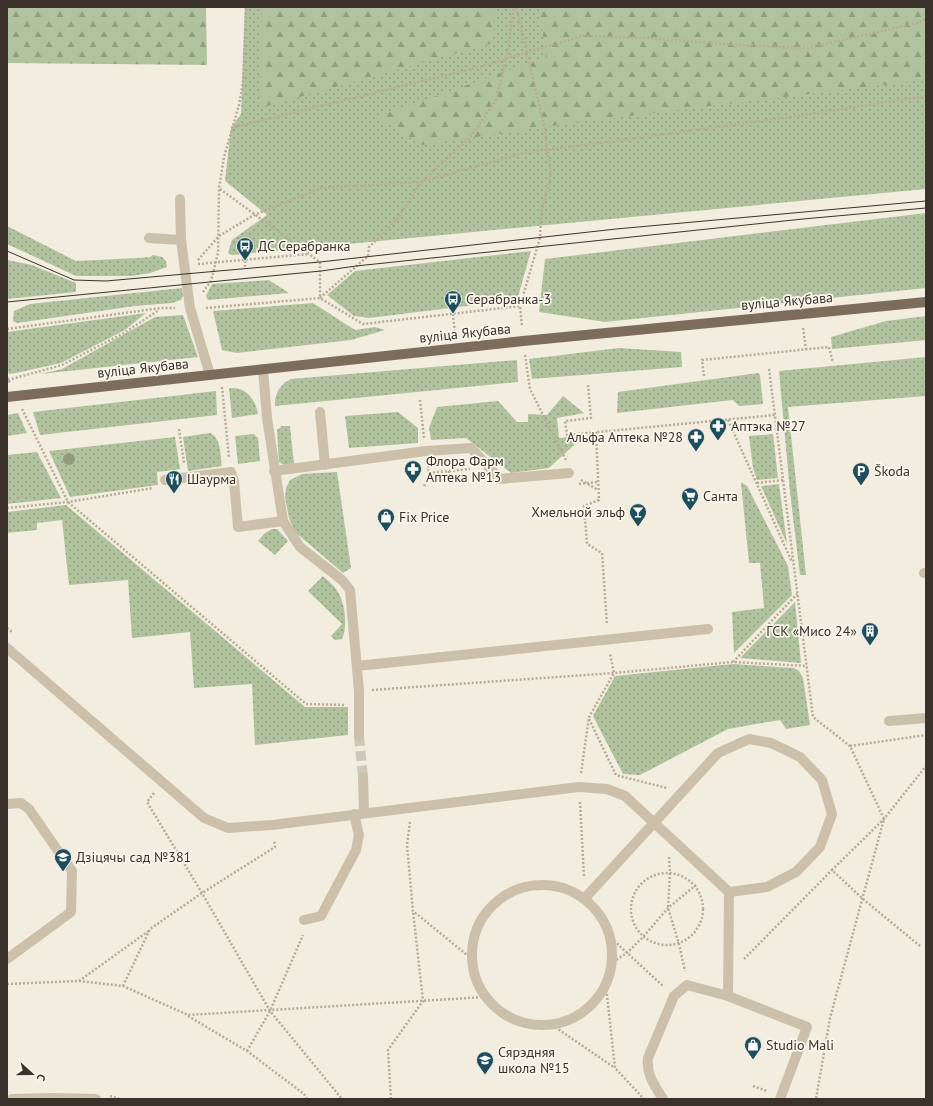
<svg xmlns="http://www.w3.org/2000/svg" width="933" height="1106" font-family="'PT Sans',sans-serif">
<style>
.grass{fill:url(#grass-dots)}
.forest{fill:url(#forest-firs)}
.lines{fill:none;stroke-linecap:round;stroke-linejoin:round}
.minor-tunnel{stroke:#cec8bb;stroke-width:10;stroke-dasharray:10 5;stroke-linecap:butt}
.path{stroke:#b8aa94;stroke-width:2.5;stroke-dasharray:2 2;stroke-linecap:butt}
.minor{stroke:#ccc0aa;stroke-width:10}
.major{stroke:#7c6c5b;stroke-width:10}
.tram{stroke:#3a322a;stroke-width:1}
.tree{fill:#919c7d}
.labels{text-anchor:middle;stroke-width:3.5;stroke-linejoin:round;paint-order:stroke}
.poi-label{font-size:14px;fill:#3a322a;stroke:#fbf6ec;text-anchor:start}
.street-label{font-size:14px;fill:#3a322a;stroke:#fbf6ec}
</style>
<defs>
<pattern id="grass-dots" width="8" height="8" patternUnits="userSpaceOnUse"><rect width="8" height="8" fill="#b1c39e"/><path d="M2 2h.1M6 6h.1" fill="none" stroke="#919f81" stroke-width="1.8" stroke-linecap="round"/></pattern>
<pattern id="forest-firs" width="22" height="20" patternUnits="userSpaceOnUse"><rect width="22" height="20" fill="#b1c39e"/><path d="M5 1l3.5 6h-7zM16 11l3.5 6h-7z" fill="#919f81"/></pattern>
</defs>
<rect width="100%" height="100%" fill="#f3eddf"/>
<g class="grass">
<polygon points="245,7 926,7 926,189 232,255 228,253 232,240 267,215 225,181 231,128 241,114"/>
<polygon points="926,213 926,288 605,322 539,312 545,259"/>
<polygon points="7,226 76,261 137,258 150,257 153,255 162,257 166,261 167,267 150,273 132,276 76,276 7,244"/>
<polygon points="531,251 517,300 369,318 354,316 327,295 355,271"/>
<polygon points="7,260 32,265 76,283 76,292 7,299"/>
<polygon points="269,280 289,293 208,300 206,296 212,284"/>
<polygon points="182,288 183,296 181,300 172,303 135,306 17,323 13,321 14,311 30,304"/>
<polygon points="313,303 355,330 375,327 385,330 351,340 237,353 222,350 213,311"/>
<polygon points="146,313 125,330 61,363 16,373 9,374 7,369 7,332"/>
<polygon points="183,315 198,357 40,374 62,369 155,317"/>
<polygon points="926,316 926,340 832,349 831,337 886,321"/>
<polygon points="619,348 681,352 682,367 532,379 529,359"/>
<polygon points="926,357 926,396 788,407 806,575 800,575 790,492 779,371"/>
<path d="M517,360l1,22 -243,24c-1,-12 5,-22 16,-27z"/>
<polygon points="758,373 760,375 763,404 739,406 733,400 617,413 618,392"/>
<path d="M229,388c17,-1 26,10 29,26l-26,4z"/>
<polygon points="216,391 217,415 40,435 33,412"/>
<polygon points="563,396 584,413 557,418 559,438 584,436 549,468 511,473 466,438 431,440 429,428 437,407 498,401 517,422 528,422 528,414 547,415"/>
<polygon points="398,412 418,428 418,443 349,448 345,416"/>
<polygon points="18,413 27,433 7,436 7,415"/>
<polygon points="282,426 290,426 294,464 284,465 279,462 277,430"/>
<path d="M210,433c12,6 10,22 12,33l-34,5 -5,-34z"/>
<polygon points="254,434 258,438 260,461 238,464 235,436"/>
<polygon points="773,434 778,478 757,480 753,468 749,436"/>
<polygon points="175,437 180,469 157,472 158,485 70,497 49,451"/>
<polygon points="37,452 61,498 7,504 7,455"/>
<polygon points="337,472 351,568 343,573 295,532 289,518 285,497 286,488 290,480 302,474"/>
<polygon points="741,482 747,486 788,566 792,595 734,653 732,612 764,608 760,563 749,563"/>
<polygon points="779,484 787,544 761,486"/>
<polygon points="66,505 305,707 348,707 348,735 255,745 252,684 194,688 190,632 132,638 128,580 69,585 62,520 37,523 37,530 7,533 7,512"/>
<polygon points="272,529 277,529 288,541 275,555 258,541 265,533"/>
<path d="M323,576c5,5 12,10 15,16 7,11 10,35 4,47l-7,1 -4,-4 11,-12 -34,-33z"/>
<polygon points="795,602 801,663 740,658"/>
<polygon points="733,664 794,668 799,671 803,678 810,725 786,729 780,720 728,729 640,775 623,774 593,716 615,676"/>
</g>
<g class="forest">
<polygon points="7,7 206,7 207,65 7,63"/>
<polygon points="262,7 495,7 493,43 260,108"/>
<polygon points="539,7 926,7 926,80 579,122 422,145 377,117 546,57"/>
</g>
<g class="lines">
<polyline class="minor-tunnel" points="359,736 363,777"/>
<g class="path">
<polyline points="516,7 544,125 551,175 541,215 540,238 520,306 522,327"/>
<polyline points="231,128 479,67 582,36 647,38 739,45 808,48 917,23 926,19"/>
<polyline points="220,189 320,262 320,298"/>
<polyline points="198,260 219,236 254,215 321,188 421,182 469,139 496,100 507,54 514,7"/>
<polyline points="245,261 245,268"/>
<polyline points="198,264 309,254"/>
<polyline points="203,292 211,281 218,253 219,188 224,157 239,105 243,82 246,7"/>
<polyline points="320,298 368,256 369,247 396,221 421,182 524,153 784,118 926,96"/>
<polyline points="206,308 320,298 363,324 520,306"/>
<polyline points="453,314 455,335"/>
<polyline points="803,328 806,349"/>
<polyline points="7,329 161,308 175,308"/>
<polyline points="525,355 530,389 566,460"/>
<polyline points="769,369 813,717 850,746 884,819 830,1018 816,1099"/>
<polyline points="704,376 702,360 829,347 833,363"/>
<polyline points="7,377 10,383"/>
<polyline points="8,380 62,365 124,333 159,310"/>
<polyline points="588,385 591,418 565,421 567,435 775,415"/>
<polyline points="222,387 229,458"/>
<polyline points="420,400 424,438"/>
<polyline points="22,409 68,502 306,704 345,705"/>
<polyline points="728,420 792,562"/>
<polyline points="179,429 184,463"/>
<polyline points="596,432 599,500 584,506 587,544 602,553 607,625"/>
<polyline points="449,471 449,483"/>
<polyline points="429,473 470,469"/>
<polyline points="581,480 598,490"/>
<polyline points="757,483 783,480"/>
<polyline points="579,484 597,482"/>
<polyline points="424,486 429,477 428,464"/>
<polyline points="7,508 68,502 153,488"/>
<polyline points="7,628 13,633"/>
<polyline points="733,662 797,594"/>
<polyline points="372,690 614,673 733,662 807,666"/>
<polyline points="589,719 616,775 667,788"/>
<polyline points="850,746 926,735"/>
<polyline points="581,773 589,717 614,673 610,654"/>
<polyline points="154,793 147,802 202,893 270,1011 342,1099"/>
<polyline points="580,802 584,877"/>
<polyline points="410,822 407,845 413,911 472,959"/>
<polyline points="669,857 670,873 668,908 679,944 685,971"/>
<circle cx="667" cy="909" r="36"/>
<polyline points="611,938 663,986"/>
<polyline points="920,946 863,899 832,870 884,819 926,766"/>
<polyline points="744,959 832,870"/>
<polyline points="613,962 627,953 643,937 668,908 696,885"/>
<polyline points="79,981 150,930"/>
<polyline points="7,984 79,981 123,986 188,1015 485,997"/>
<polyline points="123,986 150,929 202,893 275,847 274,840"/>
<polyline points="606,986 615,1068 644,1099"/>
<polyline points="188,1016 247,1051 304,1094 307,1099"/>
<polyline points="552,1025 615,1068"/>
<polyline points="247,1051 270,1011 303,935"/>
<polyline points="753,1086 767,1091"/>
<polyline points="110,1096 120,1099"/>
<polyline points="391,1099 388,1050 423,1001 413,911"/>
</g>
<g class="minor">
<polyline points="180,199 181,240 190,308 210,375"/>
<polyline points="149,238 181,240"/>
<polyline points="263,369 267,418 283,521 300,547 342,580 350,590 359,691 359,736"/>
<polyline points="320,412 325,465"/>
<polyline points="274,471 426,451 471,448 500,479 569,473"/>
<polyline points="165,480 231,472 234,481 238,527 283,521"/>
<polyline points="924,573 926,573"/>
<polyline points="7,648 204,818 228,828 272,825 579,787 607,789 625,796 729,892 767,887 796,872 820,847 832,814 822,780 800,757 771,743 749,739 718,753 585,898"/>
<polyline points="357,666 708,629"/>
<polyline points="889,721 926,718"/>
<polyline points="363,777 364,813"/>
<polyline points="7,804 21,803 29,809 72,871 71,912 7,959"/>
<circle cx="542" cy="955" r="70"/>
<polyline points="304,920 321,916 356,850 359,835 354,814"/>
<polyline points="728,996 729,892"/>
<polyline points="12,1099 53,1098 96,1099"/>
<path d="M663,1099c-9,-14 -17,-25 -15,-41l26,-62 13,-11 41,11 79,31 -27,72"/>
</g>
<polyline class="major" points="7,397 523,341 926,302"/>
<g class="tram">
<polyline points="7,251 74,280 106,281 320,262 616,229 926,201"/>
<polyline points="7,302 321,271 356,266 803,219 926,208"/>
</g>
</g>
<circle class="tree" cx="69" cy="459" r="6"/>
<defs>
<g id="bus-pin" transform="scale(0.9)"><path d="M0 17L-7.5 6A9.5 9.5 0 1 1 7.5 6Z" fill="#1e4e5d" stroke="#fbf6ec"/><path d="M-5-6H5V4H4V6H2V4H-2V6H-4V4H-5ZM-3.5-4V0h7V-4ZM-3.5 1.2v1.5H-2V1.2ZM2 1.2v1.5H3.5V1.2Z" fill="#fff"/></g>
<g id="pharmacy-pin" transform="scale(0.9)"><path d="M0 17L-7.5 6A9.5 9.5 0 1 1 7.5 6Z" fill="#1e4e5d" stroke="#fbf6ec"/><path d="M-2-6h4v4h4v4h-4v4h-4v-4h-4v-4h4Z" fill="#fff"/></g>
<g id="parking-pin" transform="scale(0.9)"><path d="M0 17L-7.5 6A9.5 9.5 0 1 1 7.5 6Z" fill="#1e4e5d" stroke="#fbf6ec"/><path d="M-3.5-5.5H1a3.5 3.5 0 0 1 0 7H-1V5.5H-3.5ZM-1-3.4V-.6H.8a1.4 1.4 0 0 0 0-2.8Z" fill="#fff"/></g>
<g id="restaurant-pin" transform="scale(0.9)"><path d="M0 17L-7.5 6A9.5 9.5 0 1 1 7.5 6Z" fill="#1e4e5d" stroke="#fbf6ec"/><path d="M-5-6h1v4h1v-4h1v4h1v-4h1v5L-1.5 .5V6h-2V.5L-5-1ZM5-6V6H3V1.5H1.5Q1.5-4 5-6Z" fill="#fff"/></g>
<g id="supermarket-pin" transform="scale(0.9)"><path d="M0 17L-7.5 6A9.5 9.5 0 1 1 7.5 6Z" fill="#1e4e5d" stroke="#fbf6ec"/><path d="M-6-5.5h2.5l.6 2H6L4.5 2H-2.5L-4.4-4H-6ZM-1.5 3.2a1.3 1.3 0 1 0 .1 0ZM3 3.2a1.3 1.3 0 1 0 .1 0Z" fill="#fff"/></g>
<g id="bar-pin" transform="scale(0.9)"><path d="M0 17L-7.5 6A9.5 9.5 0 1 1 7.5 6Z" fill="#1e4e5d" stroke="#fbf6ec"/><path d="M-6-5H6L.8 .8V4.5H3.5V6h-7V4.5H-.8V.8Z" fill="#fff"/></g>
<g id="shop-pin" transform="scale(0.9)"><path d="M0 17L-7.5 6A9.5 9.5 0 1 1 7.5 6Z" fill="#1e4e5d" stroke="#fbf6ec"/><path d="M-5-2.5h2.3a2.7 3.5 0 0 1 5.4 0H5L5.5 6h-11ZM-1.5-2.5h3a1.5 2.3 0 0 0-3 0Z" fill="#fff"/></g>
<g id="building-pin" transform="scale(0.9)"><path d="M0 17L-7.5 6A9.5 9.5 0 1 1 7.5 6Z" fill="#1e4e5d" stroke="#fbf6ec"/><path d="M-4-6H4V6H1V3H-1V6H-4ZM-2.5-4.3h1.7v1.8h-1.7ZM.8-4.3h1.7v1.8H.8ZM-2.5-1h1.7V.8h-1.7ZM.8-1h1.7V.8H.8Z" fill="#fff"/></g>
<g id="school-pin" transform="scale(0.9)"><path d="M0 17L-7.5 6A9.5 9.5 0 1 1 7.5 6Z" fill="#1e4e5d" stroke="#fbf6ec"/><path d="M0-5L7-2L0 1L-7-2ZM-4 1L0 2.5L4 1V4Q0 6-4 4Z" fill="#fff"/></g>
</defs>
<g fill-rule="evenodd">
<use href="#bus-pin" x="245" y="246"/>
<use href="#bus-pin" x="453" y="299"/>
<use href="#pharmacy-pin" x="718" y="426"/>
<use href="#pharmacy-pin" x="696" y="437"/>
<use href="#pharmacy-pin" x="413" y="469"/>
<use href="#parking-pin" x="861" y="471"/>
<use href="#restaurant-pin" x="174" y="479"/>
<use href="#supermarket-pin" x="690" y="496"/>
<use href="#bar-pin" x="638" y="512"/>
<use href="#shop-pin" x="386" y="517"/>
<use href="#building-pin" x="870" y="631"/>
<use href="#school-pin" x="63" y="857"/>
<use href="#shop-pin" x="753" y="1045"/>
<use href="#school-pin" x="485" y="1060"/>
</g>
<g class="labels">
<g class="poi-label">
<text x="258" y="251">ДС Серабранка</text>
<text x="466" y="304">Серабранка-3</text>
<text x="731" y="431">Аптэка №27</text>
<text x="683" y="442" text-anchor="end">Альфа Аптека №28</text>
<text x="426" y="466">Флора Фарм<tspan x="426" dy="16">Аптека №13</tspan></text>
<text x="874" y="476">Škoda</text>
<text x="187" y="484">Шаурма</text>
<text x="703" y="501">Санта</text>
<text x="625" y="517" text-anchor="end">Хмельной эльф</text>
<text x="399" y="522">Fix Price</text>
<text x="857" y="636" text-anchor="end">ГСК «Мисо 24»</text>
<text x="76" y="862">Дзіцячы сад №381</text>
<text x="766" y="1050">Studio Mali</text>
<text x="498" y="1057">Сярэдняя<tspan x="498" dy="16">школа №15</tspan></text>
</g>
<g class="street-label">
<text transform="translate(787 301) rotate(-5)" y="5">вуліца Якубава</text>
<text transform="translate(465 333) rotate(-6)" y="5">вуліца Якубава</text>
<text transform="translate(143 368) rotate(-6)" y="5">вуліца Якубава</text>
</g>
</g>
<rect width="933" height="1106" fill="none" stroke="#3a322a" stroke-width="16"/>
<g transform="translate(32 1074) rotate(111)" stroke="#fbf6ec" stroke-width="3" paint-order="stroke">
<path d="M0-3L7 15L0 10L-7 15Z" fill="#3a322a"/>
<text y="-6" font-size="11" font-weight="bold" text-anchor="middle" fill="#3a322a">С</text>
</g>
</svg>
